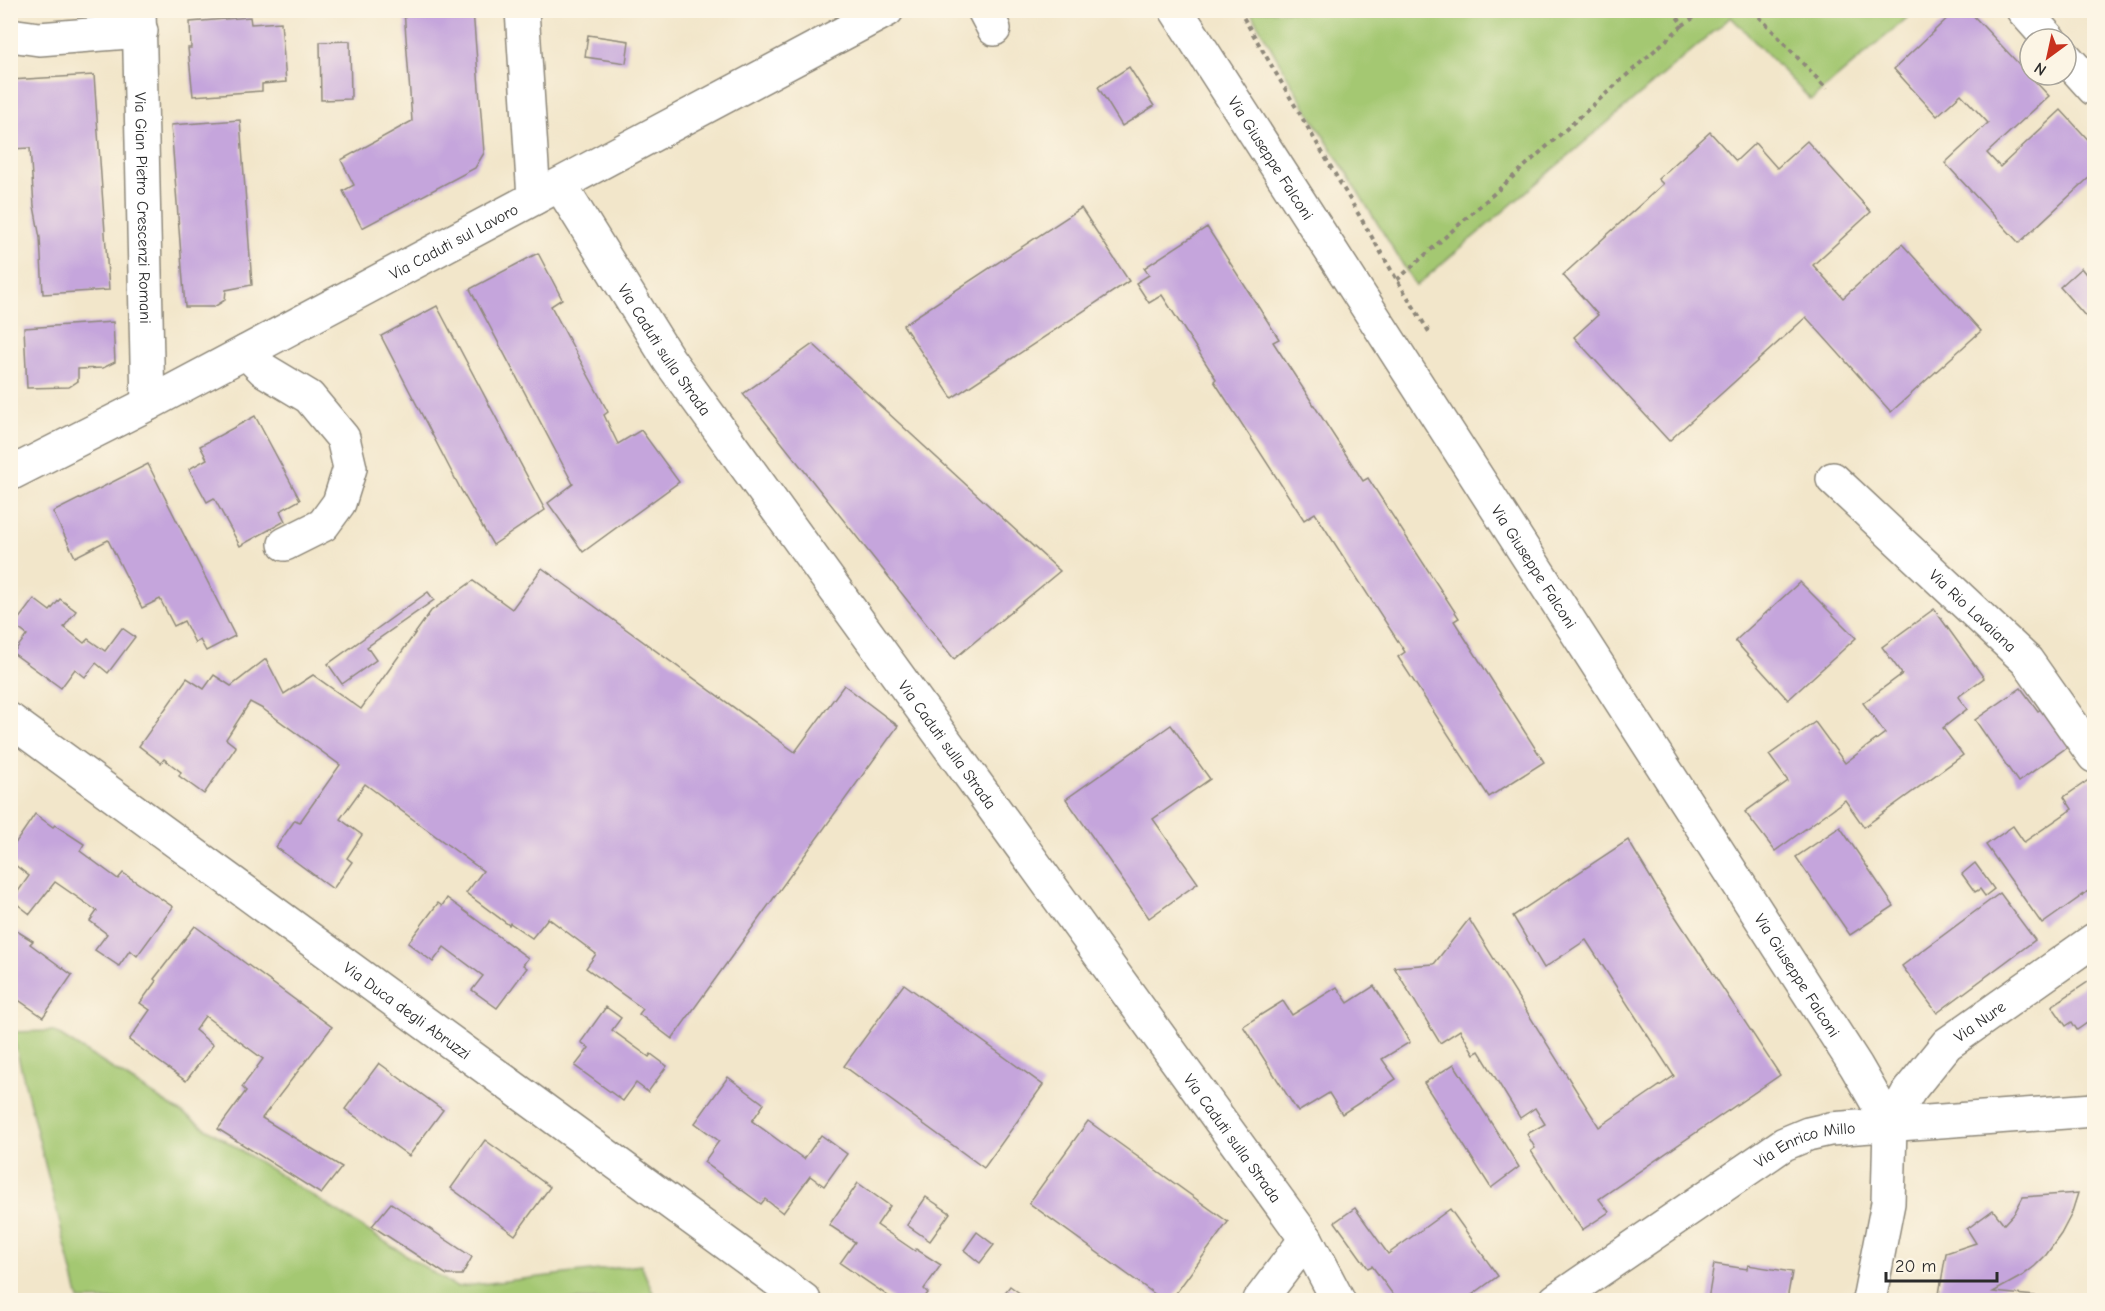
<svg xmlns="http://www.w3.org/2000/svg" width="2105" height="1311" font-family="'Comic Neue',sans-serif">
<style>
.green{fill:#a4c872;stroke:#687a4e;stroke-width:1.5}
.building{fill:#c5a5dc}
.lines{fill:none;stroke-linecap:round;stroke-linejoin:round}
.minor-casing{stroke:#8e887a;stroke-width:36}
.major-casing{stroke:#8e887a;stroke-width:36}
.path{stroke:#8e887a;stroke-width:4;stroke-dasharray:4.5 4.5;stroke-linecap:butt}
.minor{stroke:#fff;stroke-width:33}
.major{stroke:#fff;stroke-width:33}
.labels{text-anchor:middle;stroke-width:6;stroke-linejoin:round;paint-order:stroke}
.street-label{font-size:16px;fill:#2b2b2b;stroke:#fcf5e5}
</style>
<rect width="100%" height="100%" fill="#fcf5e5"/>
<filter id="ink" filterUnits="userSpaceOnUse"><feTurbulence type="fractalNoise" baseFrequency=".0167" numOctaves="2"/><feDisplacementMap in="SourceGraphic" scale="12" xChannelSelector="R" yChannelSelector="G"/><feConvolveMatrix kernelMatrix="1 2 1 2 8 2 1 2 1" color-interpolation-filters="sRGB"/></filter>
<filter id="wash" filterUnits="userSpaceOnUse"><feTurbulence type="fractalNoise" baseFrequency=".008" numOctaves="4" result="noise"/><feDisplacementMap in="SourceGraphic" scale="24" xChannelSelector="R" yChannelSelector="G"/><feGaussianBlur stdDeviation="1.35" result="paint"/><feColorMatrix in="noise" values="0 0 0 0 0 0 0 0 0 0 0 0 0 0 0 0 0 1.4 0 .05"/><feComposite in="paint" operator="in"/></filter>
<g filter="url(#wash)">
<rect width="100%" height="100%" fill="#f2e6ca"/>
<g class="green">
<polygon points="1250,11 1915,11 1811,100 1731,17 1416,286 1297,93"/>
<polygon points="53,1031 456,1287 641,1265 656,1300 79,1300 12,1032"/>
</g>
<g id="blocks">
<g class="building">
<polygon points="404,10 473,10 484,153 475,168 362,228 343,191 354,185 341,160 412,121"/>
<polygon points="1956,10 1968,10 2049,96 1987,153 2000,167 2061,110 2094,146 2094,173 2019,243 1945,163 1988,123 1961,94 1937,116 1894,69"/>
<polygon points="250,17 251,24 281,22 286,82 262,84 262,91 193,96 188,48 191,48 190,22"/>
<polygon points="588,35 629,41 626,63 585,57"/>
<polygon points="350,41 351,99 321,100 320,42"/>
<polygon points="1129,67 1154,106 1122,126 1098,87"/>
<polygon points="94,75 109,290 43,294 40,238 34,206 30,148 10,149 10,80"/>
<polygon points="240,120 252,285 226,290 225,300 214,307 185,307 171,125"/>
<polygon points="1710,132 1736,161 1755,143 1777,168 1807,141 1871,212 1813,265 1843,298 1902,244 1981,331 1891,412 1806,317 1669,441 1574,337 1598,315 1563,275 1663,184 1658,179"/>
<polygon points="1081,208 1129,281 952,398 903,325"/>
<polygon points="1207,227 1279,339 1273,342 1363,481 1368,478 1459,618 1454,621 1544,762 1489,797 1398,657 1405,652 1315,513 1304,520 1214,381 1216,379 1162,295 1149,303 1136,283 1149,275 1144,268"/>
<polygon points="538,253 562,299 551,306 608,412 604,415 618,444 641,430 679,482 583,552 548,503 573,484 470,289"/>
<polygon points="2081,268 2094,284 2094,326 2060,287"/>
<polygon points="437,306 545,510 493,545 461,490 381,336"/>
<polygon points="113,322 115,362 103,368 78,369 78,381 69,387 27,388 24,328"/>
<polygon points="813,344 1060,571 954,659 743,394"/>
<polygon points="255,416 300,500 280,511 285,521 240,546 214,498 207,502 189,469 207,459 200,446"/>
<polygon points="148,464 235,636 206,651 200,640 195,643 184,621 174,626 160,599 142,608 108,540 75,557 53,512"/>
<polygon points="542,568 795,752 844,685 898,726 672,1039 639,1014 643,1009 586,968 596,954 548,918 532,938 510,923 509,925 466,893 483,871 365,784 340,819 362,835 347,858 352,862 333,889 276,847 295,820 300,822 340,765 263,709 250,702 226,739 236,747 204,794 179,776 181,772 164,759 161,763 139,746 187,678 204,689 214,675 231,686 266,659 284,694 313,675 361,709 431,611 473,581 512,609"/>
<polygon points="1800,582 1856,638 1788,700 1735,641"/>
<polygon points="428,592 434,600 367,647 376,660 342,684 328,664"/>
<polygon points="34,599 50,611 60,599 76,611 64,627 84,643 88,639 105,651 122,628 135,637 108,673 96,663 85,677 75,669 61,688 13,653 27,635 14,625"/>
<polygon points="1934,609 1984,678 1958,697 1967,709 1943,728 1963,755 1864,827 1845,800 1775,851 1745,812 1788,781 1769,755 1815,722 1845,763 1885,733 1863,703 1902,674 1882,647"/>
<polygon points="2021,688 2038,711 2044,707 2070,745 2018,782 1975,720"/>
<polygon points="1171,725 1210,779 1153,819 1198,883 1149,918 1066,799"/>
<polygon points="2090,779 2094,785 2094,887 2042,924 1986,845 2013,826 2024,842 2072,809 2064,797"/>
<polygon points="35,814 53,827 55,825 84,844 80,851 118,879 123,873 173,907 137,956 130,950 119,966 95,950 107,934 90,921 97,911 55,882 30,914 12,900 29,876 10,861 10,851"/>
<polygon points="1840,827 1894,906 1850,935 1796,857"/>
<polygon points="1628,840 1658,890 1780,1075 1599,1199 1609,1212 1582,1230 1531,1151 1535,1148 1527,1134 1545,1124 1535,1108 1520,1118 1479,1051 1474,1054 1460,1030 1440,1043 1394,967 1434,964 1469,919 1599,1127 1674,1076 1586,940 1544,968 1513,916"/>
<polygon points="1975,863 1994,889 1985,896 1980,889 1975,892 1962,874"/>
<polygon points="2000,893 2035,940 1937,1013 1902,966"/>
<polygon points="447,898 528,958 523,965 527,968 497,1008 472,990 483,976 444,947 433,962 408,943 438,903 442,906"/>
<polygon points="195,926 332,1027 262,1118 342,1167 321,1194 218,1129 246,1091 242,1087 263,1059 205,1016 195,1030 213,1045 186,1081 129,1040 150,1010 140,1003 156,981 154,979"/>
<polygon points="12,928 33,941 30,944 72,975 43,1017 10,994"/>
<polygon points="2094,978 2094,1018 2077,1030 2072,1022 2066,1026 2052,1006"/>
<polygon points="904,984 1043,1085 984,1168 844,1066"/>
<polygon points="1374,986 1410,1042 1382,1059 1396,1079 1342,1114 1329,1093 1298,1112 1243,1026 1283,1001 1292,1015 1337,987 1348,1003"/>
<polygon points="606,1007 621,1018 612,1030 649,1057 651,1054 667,1066 648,1092 636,1083 623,1101 575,1066 589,1048 581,1042"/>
<polygon points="379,1063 443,1110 409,1156 345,1109"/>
<polygon points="1454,1064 1519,1167 1491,1188 1424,1083"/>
<polygon points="728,1077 764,1104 752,1121 804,1159 821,1135 847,1154 824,1186 810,1176 783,1213 765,1199 761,1204 704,1162 719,1141 695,1123"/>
<polygon points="1088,1121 1228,1222 1171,1300 1163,1300 1029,1203"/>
<polygon points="485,1140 550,1187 515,1235 451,1188"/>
<polygon points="858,1183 890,1206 877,1225 915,1251 916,1249 941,1265 924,1289 928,1293 922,1300 894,1300 840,1263 855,1242 829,1225"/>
<polygon points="2078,1193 2071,1215 2061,1234 2046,1255 2035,1266 2022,1276 1993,1292 2035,1296 2034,1300 1938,1300 1946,1253 1976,1243 1967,1229 1993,1210 2004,1224 2015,1212 2023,1197"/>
<polygon points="926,1197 950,1213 930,1241 907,1225"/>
<polygon points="391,1203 472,1257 462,1275 447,1275 372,1226"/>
<polygon points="1355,1208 1388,1254 1450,1209 1498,1276 1465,1300 1397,1300 1372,1266 1368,1268 1335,1222"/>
<polygon points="977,1232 994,1245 980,1263 964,1250"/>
<polygon points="1714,1264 1747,1269 1748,1265 1792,1272 1787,1300 1708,1300"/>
<polygon points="1010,1286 1029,1300 999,1300"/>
</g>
</g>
</g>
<g filter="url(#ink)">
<use href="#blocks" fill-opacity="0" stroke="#8e887a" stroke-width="1.5"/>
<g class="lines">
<g class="minor-casing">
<g id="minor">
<path id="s1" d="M139,10l9,394"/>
<polyline points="522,10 534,198"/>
<polyline points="984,10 994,29"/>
<path id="s2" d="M1176,10l680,1056 34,59"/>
<polyline points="2023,10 2049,39"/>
<polyline points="10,35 39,39 141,31"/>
<polyline points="2066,58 2094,89"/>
<path id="s3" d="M560,185l109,175 637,879 32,61"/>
<polyline points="246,352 264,370 309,397 343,438 350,468 339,503 323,525 285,544"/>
<path id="s4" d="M1833,479l194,182 67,95"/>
<path id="s5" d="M10,720l794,580"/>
<polyline points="1260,1300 1306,1239"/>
<path id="s6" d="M1556,1300l228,-156 24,-10 22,-5 264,-19"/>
<path id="s7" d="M1869,1300l19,-97 2,-78 19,-34 38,-47 147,-104"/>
</g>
</g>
<g class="major-casing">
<g id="major">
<path id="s8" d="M10,474l138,-70 739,-394"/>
</g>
</g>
<g class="path">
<polyline points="1239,10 1397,280 1431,335"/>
<polyline points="1672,10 1683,25 1705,10"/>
<polyline points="1753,10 1827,89"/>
<polyline points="1397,280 1683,25"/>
</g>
<use href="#minor" class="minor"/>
<use href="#major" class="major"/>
</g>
</g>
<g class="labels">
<g class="street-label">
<text dy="6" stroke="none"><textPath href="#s2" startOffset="176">Via Giuseppe Falconi</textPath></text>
<text dy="6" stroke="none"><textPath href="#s1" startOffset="198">Via Gian Pietro Crescenzi Romani</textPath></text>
<text dy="6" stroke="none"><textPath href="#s8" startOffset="501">Via Caduti sul Lavoro</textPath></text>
<text dy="6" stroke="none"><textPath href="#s3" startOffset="195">Via Caduti sulla Strada</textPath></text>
<text dy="6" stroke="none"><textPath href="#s2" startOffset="662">Via Giuseppe Falconi</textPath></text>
<text dy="6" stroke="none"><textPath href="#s4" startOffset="192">Via Rio Lavaiana</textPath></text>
<text dy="6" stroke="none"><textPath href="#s3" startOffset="681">Via Caduti sulla Strada</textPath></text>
<text dy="6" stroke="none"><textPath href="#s2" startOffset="1148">Via Giuseppe Falconi</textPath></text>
<text dy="6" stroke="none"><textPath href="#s5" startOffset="492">Via Duca degli Abruzzi</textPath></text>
<text dy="6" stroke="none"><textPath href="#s7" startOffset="316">Via Nure</textPath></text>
<text dy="6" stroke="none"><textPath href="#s3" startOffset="1167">Via Caduti sulla Strada</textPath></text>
<text dy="6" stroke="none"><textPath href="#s6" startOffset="296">Via Enrico Millo</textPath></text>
</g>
</g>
<rect width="2105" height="1311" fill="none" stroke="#fcf5e5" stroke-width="36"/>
<g transform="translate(2048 57) rotate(213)"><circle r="28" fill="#fcf5e5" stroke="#a8a49b" stroke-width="1.5"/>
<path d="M0-4.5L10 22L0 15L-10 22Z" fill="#c8321e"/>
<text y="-9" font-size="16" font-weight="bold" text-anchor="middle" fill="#2b2b2b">N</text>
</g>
<path d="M1886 1272v9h111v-9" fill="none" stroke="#2b2b2b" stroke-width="3"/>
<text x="1895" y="1272" font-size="18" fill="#2b2b2b" stroke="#fcf5e5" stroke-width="4.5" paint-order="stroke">20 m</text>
</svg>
